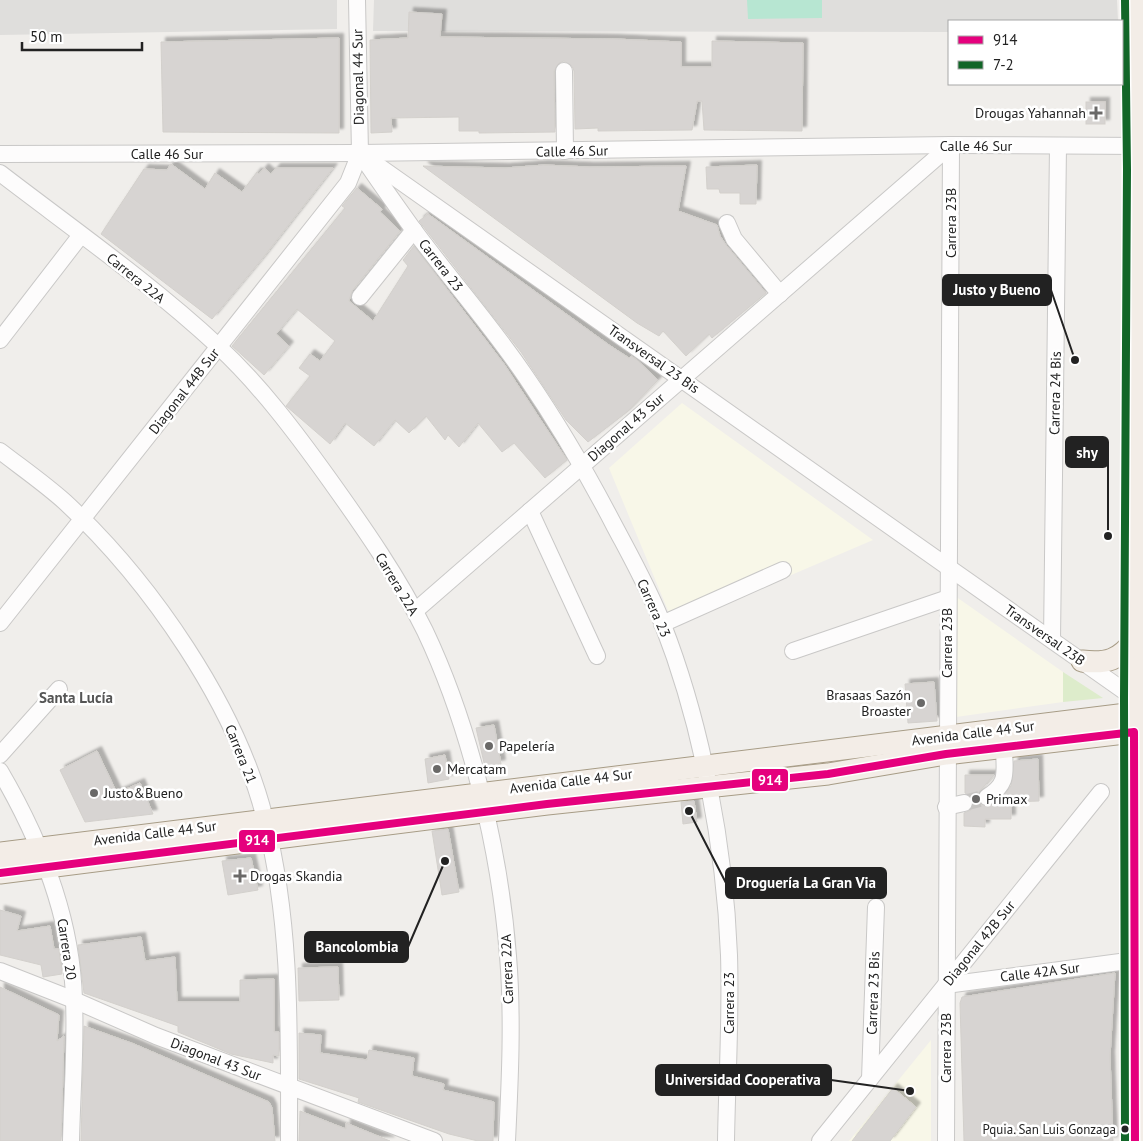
<svg xmlns="http://www.w3.org/2000/svg" width="1143" height="1141" font-family="'PT Sans',sans-serif">
<style>
.residential{fill:#dfdedc}
.education{fill:#f8f7e8}
.grass{fill:#ddeccb}
.pitch{fill:#b7e6d2}
.building{fill:#d7d4d2;stroke:#d3d0cc;filter:url(#shadow)}
.lines{fill:none;stroke-linecap:round;stroke-linejoin:round}
.minor-tunnel{stroke:#c7c5c3;stroke-width:16;stroke-dasharray:16 8;stroke-linecap:butt}
.minor-casing{stroke:#c9c8c7;stroke-width:18}
.major-casing{stroke:#a79c86;stroke-width:23}
.minor{stroke:#fdfcfc;stroke-width:16}
.major{stroke:#f3ede7;stroke-width:21}
.bus-1-casing{stroke:#fff;stroke-width:11}
.bus-2-casing{stroke:#fff;stroke-width:11}
.bus-1{stroke:#e5007d;stroke-width:8}
.bus-2{stroke:#126628;stroke-width:8}
.poi-dot{fill:#6a6968;stroke:#fff;stroke-width:2}
.bus-dot{fill:#222;stroke:#fff;stroke-width:2}
.labels{text-anchor:middle;stroke-width:5;stroke-linejoin:round;paint-order:stroke}
.bus-label{font-size:13px;fill:#222;stroke:#fff;text-anchor:end}
.street-label{font-size:14px;fill:#222;stroke:#fff}
.poi-label{font-size:14px;fill:#222;stroke:#fff;text-anchor:start}
.neighbourhood-label{font-size:15px;font-weight:bold;fill:#555;stroke:#fff}
.leader{fill:none;stroke:#222;stroke-width:2}
.callout-dot{fill:#222;stroke:#fff;stroke-width:2}
.callout{fill:#222;stroke:#222;stroke-width:2}
.callout-label{font-size:15px;text-anchor:middle;font-weight:bold;fill:#fff}
.line-badge{stroke:#fff;stroke-width:2}
.badge-label{font-size:14px;text-anchor:middle;font-weight:bold;fill:#fff}
</style>
<defs>
<filter id="shadow"><feDropShadow dx="4.5" dy="-4.5" stdDeviation="1" flood-color="#0004"/></filter>
</defs>
<rect width="100%" height="100%" fill="#f0eeeb"/>
<g class="residential">
<polygon points="0,0 337,0 337,29 0,35"/>
<polygon points="374,0 1117,0 1118,21 949,21 949,32 373,31"/>
</g>
<g class="education">
<polygon points="682,403 873,540 674,625 609,468"/>
<polygon points="955,596 1063,672 1063,702 956,717"/>
<polygon points="931,1040 931,1141 849,1141"/>
</g>
<polygon class="grass" points="1063,672 1103,698 1063,702"/>
<polygon class="pitch" points="747,0 822,0 822,18 748,19"/>
<g class="building">
<polygon points="409,12 442,14 440,37 615,39 681,42 681,67 712,67 712,41 803,43 802,131 704,130 702,101 697,101 692,130 598,131 598,128 575,129 574,71 572,66 564,61 559,63 554,71 555,132 479,133 479,131 459,131 459,117 391,118 392,132 371,133 370,40 408,38"/>
<polygon points="339,38 339,133 163,132 161,42"/>
<rect x="1086" y="102" width="19" height="22"/>
<polygon points="171,164 205,189 215,173 242,192 257,172 259,174 264,168 271,174 276,168 333,168 262,259 212,319 101,234 144,169 167,170"/>
<polygon points="544,165 590,167 686,166 678,211 717,225 720,236 726,245 766,293 712,338 709,334 686,356 663,331 659,336 637,323 423,166 505,168"/>
<polygon points="757,165 756,204 740,204 740,193 720,193 719,189 707,189 706,167"/>
<polygon points="357,188 382,209 380,212 400,231 352,291 349,301 373,321 408,266 403,260 414,246 504,364 567,460 545,478 514,443 502,452 478,423 459,447 448,435 445,440 426,416 409,433 395,420 374,446 345,423 330,444 286,406 310,376 299,368 310,354 320,361 335,341 297,309 276,334 289,346 264,375 232,346 345,208 342,206"/>
<polygon points="428,214 609,345 629,358 631,356 637,360 658,380 627,412 588,442 566,420 521,352 419,221"/>
<polygon points="934,682 937,721 908,723 905,684"/>
<polygon points="494,725 501,764 485,767 476,728"/>
<polygon points="97,751 117,793 140,783 153,814 85,822 60,770"/>
<polygon points="445,755 449,779 428,783 425,759"/>
<polygon points="1038,759 1039,801 1011,802 1011,819 985,819 985,827 964,826 964,813 971,810 974,801 971,796 965,793 965,775 994,775 978,793 979,803 988,807 1001,799 1011,786 1014,761"/>
<polygon points="694,801 697,822 683,824 681,802"/>
<polygon points="448,829 459,892 442,895 432,831"/>
<polygon points="251,858 258,890 228,895 222,861"/>
<polygon points="0,910 21,916 17,931 50,926 54,949 59,949 62,974 43,977 41,965 0,955"/>
<polygon points="141,937 145,961 175,957 177,1002 240,1002 240,980 274,979 274,1032 279,1032 279,1056 273,1055 273,1063 231,1054 178,1032 178,1026 84,993 78,945"/>
<polygon points="338,967 339,1000 299,1001 298,968"/>
<polygon points="1115,973 1110,1056 1113,1141 964,1141 960,1003 962,997"/>
<polygon points="0,987 59,1015 57,1041 64,1036 61,1141 0,1141"/>
<polygon points="84,1026 134,1044 269,1102 272,1108 275,1141 81,1141"/>
<polygon points="299,1033 321,1035 320,1053 367,1060 369,1050 414,1058 412,1076 444,1084 443,1090 494,1102 493,1141 478,1141 449,1134 358,1102 359,1098 299,1079"/>
<polygon points="893,1088 916,1107 890,1141 852,1141"/>
<polygon points="300,1111 346,1129 346,1123 390,1141 299,1141"/>
</g>
<g class="lines">
<polyline class="minor-tunnel" points="964,803 987,797"/>
<g class="minor-casing">
<g id="minor">
<polyline points="564,71 565,151"/>
<path d="M360,153c17,26 35,51 53,76 37,50 78,96 113,148 33,48 62,98 89,150 17,32 35,64 48,98 39,100 62,223 66,330 2,62 -2,124 -3,186"/>
<polyline points="0,154 360,153 951,145 1143,146"/>
<polyline points="370,160 1141,703"/>
<path d="M0,173c73,56 150,110 218,173 42,39 78,87 111,133 35,49 70,99 96,152 45,95 75,220 83,325 5,60 2,124 -1,185"/>
<polyline points="727,223 734,239 780,294"/>
<polyline points="360,297 414,230"/>
<polyline points="0,340 81,235"/>
<path d="M0,451c22,17 45,33 65,51 85,79 172,204 200,317 27,105 24,215 24,322"/>
<polyline points="530,511 597,656"/>
<polyline points="415,611 951,145"/>
<polyline points="0,623 348,183 360,153 357,0"/>
<polyline points="662,624 783,570"/>
<polyline points="1052,640 1058,146"/>
<polyline points="793,651 948,598"/>
<polyline points="0,755 59,689"/>
<path d="M0,771c41,70 72,147 74,229 2,47 -2,94 -3,141"/>
<path d="M987,797c23,-14 17,-26 17,-50"/>
<polyline points="946,807 964,803"/>
<polyline points="0,971 74,1000 156,1036 434,1141"/>
<polyline points="946,985 1135,960"/>
<polyline points="870,1079 876,907"/>
<polyline points="820,1141 1101,792"/>
<polyline points="946,1141 951,145"/>
</g>
</g>
<g class="major-casing">
<g id="major">
<polyline points="1135,0 1137,169 1134,698 1135,1141"/>
<path d="M1082,661c25,3 37,-1 53,-21"/>
<polyline points="0,853 1143,712"/>
<polyline points="0,873 547,804 828,774 946,754 1143,731"/>
</g>
</g>
<use href="#minor" class="minor"/>
<use href="#major" class="major"/>
<g class="bus-1-casing">
<polyline id="bus-1" points="0,873 547,804 828,774 946,754 1134,732 1135,1141"/>
</g>
<g class="bus-2-casing">
<polyline id="bus-2" points="1125,1141 1124,698 1127,169 1125,0"/>
</g>
<use href="#bus-1" class="bus-1"/>
<use href="#bus-2" class="bus-2"/>
</g>
<g class="poi-dot">
<path d="M1093.5 105.5h5v5h5v5h-5v5h-5v-5h-5v-5h5z"/>
<circle cx="921" cy="703" r="5"/>
<circle cx="489" cy="746" r="5"/>
<circle cx="437" cy="769" r="5"/>
<circle cx="94" cy="793" r="5"/>
<circle cx="976" cy="799" r="5"/>
<path d="M237.5 868.5h5v5h5v5h-5v5h-5v-5h-5v-5h5z"/>
</g>
<circle class="bus-dot" cx="1125" cy="1129" r="4.5"/>
<g class="labels">
<g class="bus-label">
<text x="1116" y="1134">Pquia. San Luis Gonzaga</text>
</g>
<g class="street-label">
<text transform="translate(358 77) rotate(-91)" y="5">Diagonal 44 Sur</text>
<text x="976" y="151">Calle 46 Sur</text>
<text transform="translate(572 151) rotate(-1)" y="5">Calle 46 Sur</text>
<text x="167" y="159">Calle 46 Sur</text>
<text transform="translate(951 223) rotate(-90)" y="5">Carrera 23B</text>
<text transform="translate(441 265) rotate(52)" y="5">Carrera 23</text>
<text transform="translate(136 278) rotate(39)" y="5">Carrera 22A</text>
<text transform="translate(654 359) rotate(35)" y="5">Transversal 23 Bis</text>
<text transform="translate(184 391) rotate(-52)" y="5">Diagonal 44B Sur</text>
<text transform="translate(1055 393) rotate(-89)" y="5">Carrera 24 Bis</text>
<text transform="translate(626 427) rotate(-41)" y="5">Diagonal 43 Sur</text>
<text transform="translate(397 584) rotate(59)" y="5">Carrera 22A</text>
<text transform="translate(654 608) rotate(66)" y="5">Carrera 23</text>
<text transform="translate(1045 635) rotate(35)" y="5">Transversal 23B</text>
<text transform="translate(947 643) rotate(-90)" y="5">Carrera 23B</text>
<text transform="translate(973 733) rotate(-7)" y="5">Avenida Calle 44 Sur</text>
<text transform="translate(241 754) rotate(68)" y="5">Carrera 21</text>
<text transform="translate(571 781) rotate(-7)" y="5">Avenida Calle 44 Sur</text>
<text transform="translate(155 833) rotate(-7)" y="5">Avenida Calle 44 Sur</text>
<text transform="translate(979 943) rotate(-51)" y="5">Diagonal 42B Sur</text>
<text transform="translate(67 949) rotate(81)" y="5">Carrera 20</text>
<text transform="translate(507 969) rotate(-92)" y="5">Carrera 22A</text>
<text transform="translate(1040 972) rotate(-7)" y="5">Calle 42A Sur</text>
<text transform="translate(873 993) rotate(-88)" y="5">Carrera 23 Bis</text>
<text transform="translate(729 1003) rotate(-90)" y="5">Carrera 23</text>
<text transform="translate(946 1048) rotate(-90)" y="5">Carrera 23B</text>
<text transform="translate(216 1059) rotate(21)" y="5">Diagonal 43 Sur</text>
</g>
<g class="poi-label">
<text x="1086" y="118" text-anchor="end">Drougas Yahannah</text>
<text x="911" y="700" text-anchor="end">Brasaas Sazón<tspan x="911" dy="16">Broaster</tspan></text>
<text x="499" y="751">Papelería</text>
<text x="447" y="774">Mercatam</text>
<text x="104" y="798">Justo&amp;Bueno</text>
<text x="986" y="804">Primax</text>
<text x="250" y="881">Drogas Skandia</text>
</g>
<g class="neighbourhood-label">
<text x="76" y="703">Santa Lucía</text>
</g>
</g>
<path class="leader" d="M1075 360L1051 290M1108 536L1108 452M689 811L726 883M445 861L408 947M910 1091L831 1080"/>
<g class="callout-dot">
<circle cx="1075" cy="360" r="5"/>
<circle cx="1108" cy="536" r="5"/>
<circle cx="689" cy="811" r="5"/>
<circle cx="445" cy="861" r="5"/>
<circle cx="910" cy="1091" r="5"/>
</g>
<g class="callout">
<rect x="943" y="275" width="108" height="30" rx="5"/>
<rect x="1066" y="437" width="42" height="30" rx="5"/>
<rect x="726" y="868" width="160" height="30" rx="5"/>
<rect x="305" y="932" width="103" height="30" rx="5"/>
<rect x="656" y="1065" width="175" height="30" rx="5"/>
</g>
<g class="callout-label">
<text x="997" y="295">Justo y Bueno</text>
<text x="1087" y="458">shy</text>
<text x="806" y="888">Droguería La Gran Via</text>
<text x="357" y="952">Bancolombia</text>
<text x="743" y="1085">Universidad Cooperativa</text>
</g>
<g class="line-badge">
<rect x="751" y="768" width="38" height="24" rx="5" fill="#e5007d"/>
<rect x="238" y="829" width="38" height="24" rx="5" fill="#e5007d"/>
</g>
<g class="badge-label">
<text x="770" y="785">914</text>
<text x="257" y="845">914</text>
</g>
<rect x="948" y="20" width="175" height="65" fill="#ffffff" stroke="#a7a7a7"/>
<rect x="958" y="36" width="25" height="8" fill="#e5007d" stroke="#a7a7a7"/>
<text x="993" y="45" font-size="15" fill="#222222">914</text>
<rect x="958" y="61" width="25" height="8" fill="#126628" stroke="#a7a7a7"/>
<text x="993" y="70" font-size="15" fill="#222222">7-2</text>
<path d="M22 42v8h120v-8" fill="none" stroke="#222222" stroke-width="2.5"/>
<text x="30" y="42" font-size="15" fill="#222222" stroke="#ffffff" stroke-width="4" paint-order="stroke">50 m</text>
</svg>
